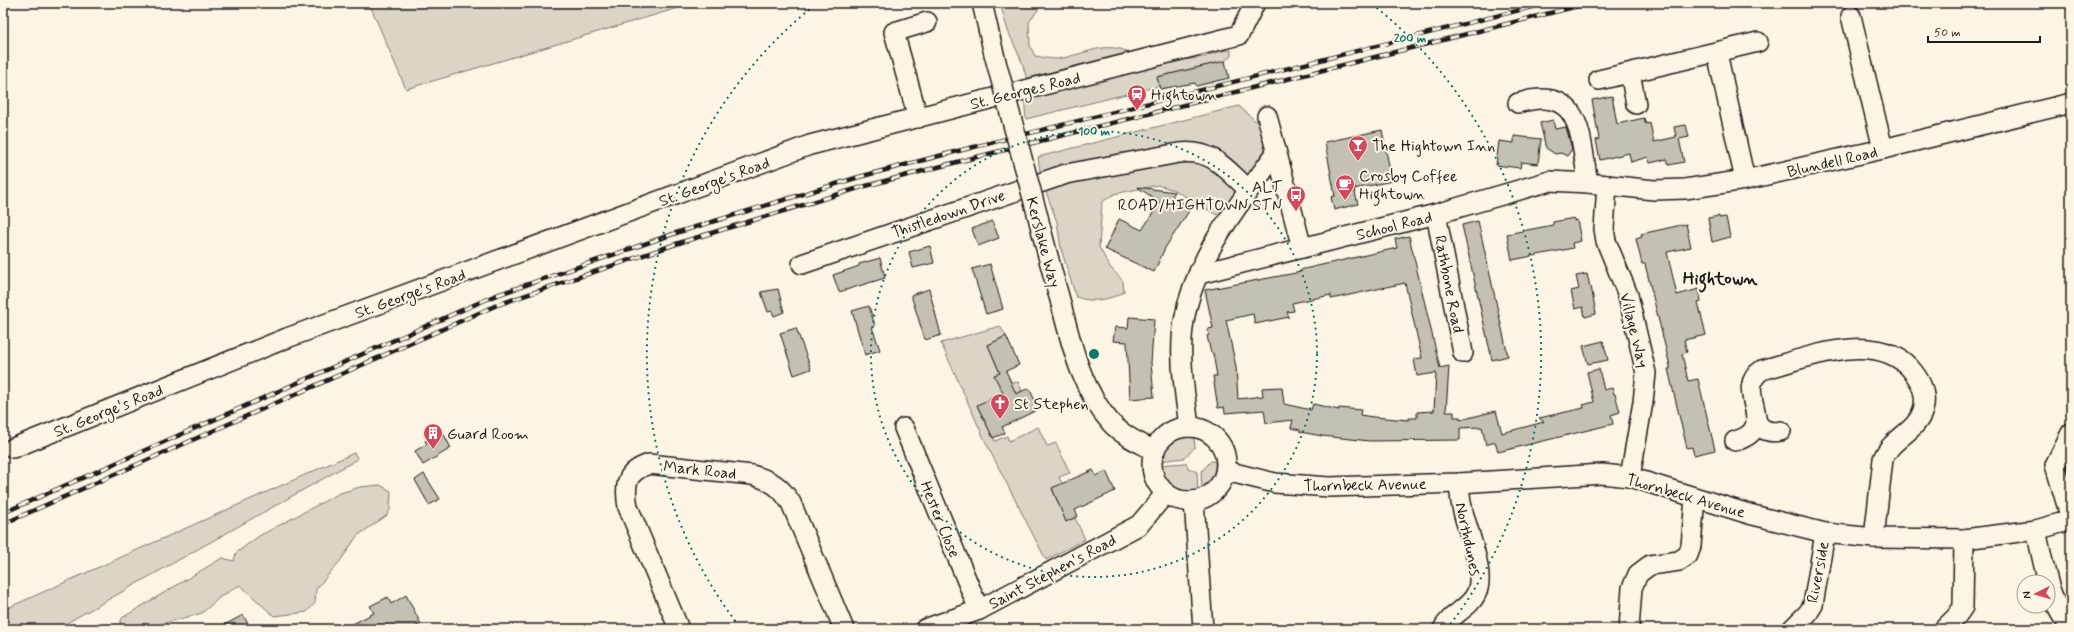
<svg xmlns="http://www.w3.org/2000/svg" width="2074" height="632" font-family="Mynerve,sans-serif">
<style>
.green{fill:#dbd5c8;stroke:#7c7872}
.building{fill:#c4c0b3;stroke:#1c1c1c;fill-rule:evenodd}
.lines{fill:none;stroke-linecap:round;stroke-linejoin:round}
.minor-casing{stroke:#1c1c1c;stroke-width:22}
.minor{stroke:#fcf5e5;stroke-width:19}
.rail-casing{stroke:#1c1c1c;stroke-width:4.5}
.rail{stroke:#fcf5e5;stroke-width:3;stroke-dasharray:9;stroke-linecap:butt}
.minor-bridge-casing{stroke:#1c1c1c;stroke-width:22;stroke-linecap:butt}
.minor-bridge{stroke:#fcf5e5;stroke-width:19}
.ring{fill:none;stroke:#0f766e;stroke-width:2;stroke-dasharray:2 4}
.labels{text-anchor:middle;stroke-width:4;stroke-linejoin:round;paint-order:stroke}
.street-label{font-size:16px;fill:#1c1c1c;stroke:#fcf5e5}
.poi-label{font-size:16px;fill:#1c1c1c;stroke:#fcf5e5;text-anchor:start}
.quarter-label{font-size:18px;font-weight:bold;fill:#1c1c1c;stroke:#fcf5e5}
.centre{fill:#0f766e;stroke:#fcf5e5;stroke-width:2}
.ring-label{font-size:12px;text-anchor:middle;font-weight:bold;fill:#0f766e;stroke:#fcf5e5;stroke-width:4;stroke-linejoin:round;paint-order:stroke}
</style>
<rect width="100%" height="100%" fill="#fcf5e5"/>
<filter id="ink" filterUnits="userSpaceOnUse"><feTurbulence type="fractalNoise" baseFrequency=".025" numOctaves="2"/><feDisplacementMap in="SourceGraphic" scale="8" xChannelSelector="R" yChannelSelector="G"/><feConvolveMatrix kernelMatrix="1 2 1 2 8 2 1 2 1" color-interpolation-filters="sRGB"/></filter>
<g filter="url(#ink)">
<g class="green">
<polygon points="369,3 695,3 406,89"/>
<path d="M1000,3h43l-14,19 1,24 5,10c7,1 15,3 22,3 33,-5 55,-24 84,2 21,0 42,0 63,-4 10,-3 16,-7 27,-7v6l-6,5 -67,16 1,9 -133,33 -2,-22 3,-17 -5,-18 -14,-31z"/>
<path d="M1239,106l23,21 4,24 -12,24 -37,40 -43,-25 -16,-5 -44,9 -12,8 -3,45 11,20 13,14 1,11c-14,8 -33,11 -48,5l-15,-48 -4,-27 -16,-44 -3,-21z"/>
<polygon points="1000,326 1006,336 988,345 1000,373 995,375 1008,376 1012,383 1018,382 1022,391 993,405 977,406 995,441 1007,436 1009,441 1038,427 1047,446 1056,443 1070,473 1059,477 1062,484 1052,489 1066,521 1075,518 1085,539 1046,560 987,445 941,343"/>
<path d="M1183,437h11l1,10 -10,11 -26,3c1,-14 11,-21 24,-24z"/>
<polygon points="354,453 358,459 56,629 3,629 3,610"/>
<path d="M1211,461h4c1,11 -3,23 -13,29l-1,-18z"/>
<path d="M1186,463l2,5 9,4 1,20c-21,6 -38,-7 -40,-27z"/>
<polygon points="380,485 391,491 390,510 386,516 357,536 341,560 316,589 315,603 307,612 274,616 240,585 220,597 202,613 143,629 118,629 122,618 222,558 234,561 236,553 259,536 340,493 360,487"/>
</g>
<g class="building">
<polygon points="1225,61 1229,78 1196,86 1195,83 1160,89 1157,77"/>
<polygon points="1612,96 1617,124 1644,118 1646,124 1650,123 1654,142 1676,137 1674,127 1686,125 1689,137 1679,139 1684,162 1669,165 1667,159 1650,163 1648,157 1631,162 1629,153 1600,160 1596,140 1599,139 1592,100"/>
<polygon points="1553,120 1555,129 1566,127 1572,149 1567,156 1561,153 1555,154 1546,148 1540,123"/>
<polygon points="1382,130 1392,181 1354,189 1358,204 1334,210 1331,197 1335,196 1325,142"/>
<polygon points="1514,136 1541,139 1538,164 1521,162 1520,168 1496,165 1499,141 1514,143"/>
<polygon points="1137,187 1175,192 1172,196 1191,208 1165,248 1154,272 1105,249 1119,219 1142,230 1160,202"/>
<polygon points="1719,216 1719,218 1726,217 1730,237 1712,242 1708,218"/>
<polygon points="1574,218 1574,221 1577,220 1581,241 1572,243 1573,248 1512,260 1507,234 1553,225 1553,222"/>
<polygon points="992,221 999,238 978,246 972,229"/>
<polygon points="1478,221 1508,356 1492,360 1462,225"/>
<polygon points="1686,224 1691,247 1667,252 1677,295 1699,289 1701,301 1698,302 1706,335 1684,340 1687,352 1682,354 1688,381 1698,379 1715,450 1694,455 1692,447 1687,448 1668,369 1670,369 1670,366 1645,264 1642,264 1636,239 1642,237 1641,234"/>
<path d="M1409,236l31,132 9,-2 -3,46h8v5h6v3l36,-9 6,22 42,-11 -5,-4 45,-10 -1,-3 11,-3 -7,-30 12,-3 5,21 8,-2 2,6h1l5,18 -9,3 2,9 -115,28 -3,-10 -9,3 -4,-18 -22,1v12l-90,1 -48,-5 -22,-4v-2l-9,-2 2,-8 -27,3 -2,-13 -39,3 -1,-6 -6,1 -5,-32h4l-4,-23h-2l-4,-17 2,-1 -1,-6 5,-1 -8,-38 96,-18v-2l3,-1 93,-21 -2,-9zM1405,283l17,75 -8,1 3,17 19,-3 -2,38 -17,1v6h-8v2l-36,-3 -13,-2 1,-5 -22,-2v2l-26,-6 -2,6 -27,-6 -2,-17 -20,1 1,8 -25,3 -2,-32 -10,-47 27,-6 2,10 34,-7 -2,-5 7,-1 -2,-8 39,-8v4z"/>
<polygon points="930,246 934,263 913,268 909,252"/>
<polygon points="880,258 885,278 839,292 833,275 859,266 859,264"/>
<polygon points="990,264 1003,309 986,314 972,269"/>
<polygon points="1587,274 1590,287 1591,286 1596,314 1585,317 1583,307 1575,309 1571,291 1579,289 1576,276"/>
<polygon points="778,289 784,312 774,316 772,311 768,312 761,292"/>
<polygon points="929,289 941,335 925,340 911,295"/>
<polygon points="869,306 875,326 872,327 880,350 865,355 852,311"/>
<polygon points="1129,317 1154,319 1151,363 1154,397 1130,399 1127,342 1113,341 1115,327 1128,328"/>
<polygon points="796,328 811,369 794,375 780,333"/>
<polygon points="1006,336 1019,365 1006,371 1016,394 1029,388 1039,409 1002,427 1005,433 993,438 977,405 1003,393 994,375 1000,373 988,345"/>
<polygon points="1603,341 1608,360 1588,364 1583,346"/>
<polygon points="443,433 451,448 423,465 415,451 427,444 425,441 436,434 437,437"/>
<polygon points="1093,470 1096,476 1106,471 1115,491 1075,510 1078,516 1066,522 1052,488"/>
<polygon points="424,474 440,499 429,505 415,480"/>
<polygon points="406,595 421,624 411,629 343,629 374,613 370,606 388,597 391,604"/>
<polygon points="243,615 251,629 217,629"/>
</g>
<g class="lines">
<g class="minor-casing">
<g id="minor">
<polyline points="982,3 994,54"/>
<polyline points="1851,16 1883,149"/>
<polyline points="1717,53 1745,180"/>
<polyline points="1630,73 1636,104"/>
<polyline points="1599,80 1758,42"/>
<path d="M1518,103c65,-19 62,34 70,80"/>
<polyline points="1267,116 1302,248"/>
<polyline points="918,118 894,32 927,22"/>
<polyline points="1607,185 1604,229 1606,241 1628,295 1646,373 1643,402 1630,477"/>
<polyline points="1436,214 1463,353"/>
<path d="M1038,217c7,28 14,55 22,83 11,43 21,89 51,123 12,13 29,20 44,28"/>
<path d="M802,264l264,-90 113,-21c35,-4 46,16 70,37"/>
<polyline points="1199,274 1436,214 1550,181 1588,183 1654,190 1685,189 1745,180 1883,149 2071,103"/>
<path d="M1756,419c3,12 14,14 25,12"/>
<path d="M1189,427c-4,-34 -11,-71 -5,-106 11,-65 55,-116 92,-168"/>
<circle cx="1189" cy="464" r="37"/>
<polyline points="904,428 979,610"/>
<polyline points="2071,433 2055,465 2071,519"/>
<path d="M1735,441c47,-13 -4,-51 27,-71 45,-12 118,-43 152,3 8,10 13,24 9,37 -6,22 -32,28 -40,49l-9,79"/>
<polyline points="13,448 287,338 810,145 1239,35 1255,3"/>
<polyline points="1226,471 1275,483 1329,487 1459,483 1602,474 1630,477 1749,514 1825,533 1874,538 1964,539 2036,530 2071,520"/>
<polyline points="1194,501 1203,629"/>
<path d="M2036,530c6,25 14,80 35,96"/>
<path d="M679,629l-51,-122c-4,-23 -2,-35 21,-43l103,11c20,6 28,11 39,28l53,126"/>
<polyline points="925,629 979,610 1139,525 1166,493"/>
<path d="M1443,629c7,-15 26,-20 33,-35 11,-21 -10,-65 -14,-87 -2,-8 -2,-16 -3,-24"/>
<polyline points="1629,629 1632,588 1638,574 1650,565 1679,561 1688,555 1691,546 1695,498"/>
<polyline points="1792,629 1808,613 1813,605 1825,533"/>
<polyline points="1944,629 1956,617 1963,607 1964,539"/>
</g>
</g>
<use href="#minor" class="minor"/>
<g class="rail-casing">
<g id="rail">
<polyline points="3,513 494,296 679,232 859,177 958,151 1548,3"/>
<polyline points="3,524 497,305 682,242 862,187 961,161 1590,3"/>
</g>
</g>
<use href="#rail" class="rail"/>
<g class="minor-bridge-casing">
<polyline id="minor-bridge" points="994,54 1038,217"/>
</g>
<use href="#minor-bridge" class="minor-bridge"/>
</g>
</g>
<g class="ring">
<circle cx="1094" cy="354" r="223"/>
<path d="M739 626A447 447 0 0 1 816 4M1372 4A447 447 0 0 1 1449 626"/>
</g>
<defs>
<g id="station-pin" transform="scale(1)"><path d="M0 17L-7.5 6A9.5 9.5 0 1 1 7.5 6Z" fill="#d1495b" stroke="#fcf5e5"/><path d="M-3-6H3Q5-6 5-4V2Q5 4 3 4L4.5 6H3L1.5 4h-3L-3 6H-4.5L-3 4Q-5 4-5 2V-4Q-5-6-3-6ZM-3.5-4v3h7v-3ZM-3.5 1v1.5H-2V1ZM2 1v1.5H3.5V1Z" fill="#fff"/></g>
<g id="bar-pin" transform="scale(1)"><path d="M0 17L-7.5 6A9.5 9.5 0 1 1 7.5 6Z" fill="#d1495b" stroke="#fcf5e5"/><path d="M-6-5H6L.8 .8V4.5H3.5V6h-7V4.5H-.8V.8Z" fill="#fff"/></g>
<g id="cafe-pin" transform="scale(1)"><path d="M0 17L-7.5 6A9.5 9.5 0 1 1 7.5 6Z" fill="#d1495b" stroke="#fcf5e5"/><path d="M-5.5-4.5H6V0H3Q3 3.5 0 3.5H-2.5Q-5.5 3.5-5.5 0ZM3-3.2v2h1.7v-2ZM-6 4.5H4V6H-6Z" fill="#fff"/></g>
<g id="bus-pin" transform="scale(1)"><path d="M0 17L-7.5 6A9.5 9.5 0 1 1 7.5 6Z" fill="#d1495b" stroke="#fcf5e5"/><path d="M-5-6H5V4H4V6H2V4H-2V6H-4V4H-5ZM-3.5-4V0h7V-4ZM-3.5 1.2v1.5H-2V1.2ZM2 1.2v1.5H3.5V1.2Z" fill="#fff"/></g>
<g id="church-pin" transform="scale(1)"><path d="M0 17L-7.5 6A9.5 9.5 0 1 1 7.5 6Z" fill="#d1495b" stroke="#fcf5e5"/><path d="M-1.2-6h2.4v3.5h3.3v2.4h-3.3V6h-2.4V-.1h-3.3v-2.4h3.3Z" fill="#fff"/></g>
<g id="building-pin" transform="scale(1)"><path d="M0 17L-7.5 6A9.5 9.5 0 1 1 7.5 6Z" fill="#d1495b" stroke="#fcf5e5"/><path d="M-4-6H4V6H1V3H-1V6H-4ZM-2.5-4.3h1.7v1.8h-1.7ZM.8-4.3h1.7v1.8H.8ZM-2.5-1h1.7V.8h-1.7ZM.8-1h1.7V.8H.8Z" fill="#fff"/></g>
</defs>
<g fill-rule="evenodd">
<use href="#station-pin" x="1137" y="94"/>
<use href="#bar-pin" x="1358" y="145"/>
<use href="#cafe-pin" x="1345" y="184"/>
<use href="#bus-pin" x="1296" y="195"/>
<use href="#church-pin" x="1000" y="403"/>
<use href="#building-pin" x="433" y="433"/>
</g>
<g class="labels">
<g class="street-label">
<text transform="translate(1025 90) rotate(-14)" y="6">St. Georges Road</text>
<text transform="translate(1832 161) rotate(-13)" y="6">Blundell Road</text>
<text transform="translate(714 181) rotate(-20)" y="6">St. George's Road</text>
<text transform="translate(948 213) rotate(-19)" y="6">Thistledown Drive</text>
<text transform="translate(1394 225) rotate(-14)" y="6">School Road</text>
<text transform="translate(1044 242) rotate(75)" y="6">Kerslake Way</text>
<text transform="translate(1450 284) rotate(79)" y="6">Rathbone Road</text>
<text transform="translate(410 293) rotate(-20)" y="6">St. George's Road</text>
<text transform="translate(1635 330) rotate(76)" y="6">Village Way</text>
<text transform="translate(108 410) rotate(-22)" y="6">St. George's Road</text>
<text transform="translate(700 469) rotate(6)" y="6">Mark Road</text>
<text transform="translate(1365 484) rotate(-1)" y="6">Thornbeck Avenue</text>
<text transform="translate(1686 495) rotate(16)" y="6">Thornbeck Avenue</text>
<text transform="translate(941 519) rotate(68)" y="6">Hester Close</text>
<text transform="translate(1469 539) rotate(78)" y="6">Northdunes</text>
<text transform="translate(1052 571) rotate(-28)" y="6">Saint Stephen's Road</text>
<text transform="translate(1817 572) rotate(-79)" y="6">Riverside</text>
</g>
<g class="poi-label">
<text x="1151" y="100">Hightown</text>
<text x="1372" y="151">The Hightown Inn</text>
<text x="1359" y="181">Crosby Coffee<tspan x="1359" dy="18">Hightown</tspan></text>
<text x="1282" y="192" text-anchor="end">ALT<tspan x="1282" dy="18">ROAD/HIGHTOWN STN</tspan></text>
<text x="1014" y="409">St Stephen</text>
<text x="447" y="439">Guard Room</text>
</g>
<g class="quarter-label">
<text x="1720" y="284">Hightown</text>
</g>
</g>
<circle cx="1094" cy="354" r="6" class="centre"/>
<g class="ring-label">
<text x="1410" y="42">200 m</text>
<text x="1094" y="135">100 m</text>
</g>
<rect width="2074" height="632" fill="none" stroke="#fcf5e5" stroke-width="16"/>
<rect x="8" y="8" width="2058" height="616" fill="none" stroke="#1c1c1c" stroke-width="1.5" filter="url(#ink)"/>
<g transform="translate(2036 594) rotate(264)"><circle r="19" fill="#fcf5e5" stroke="#a29e95"/>
<path d="M0-3L7 15L0 10L-7 15Z" fill="#d1495b"/>
<text y="-6" font-size="11" font-weight="bold" text-anchor="middle" fill="#1c1c1c">N</text>
</g>
<path d="M1928 36v6h112v-6" fill="none" stroke="#1c1c1c" stroke-width="2"/>
<text x="1934" y="36" font-size="12" fill="#1c1c1c" stroke="#fcf5e5" stroke-width="3" paint-order="stroke">50 m</text>
</svg>
